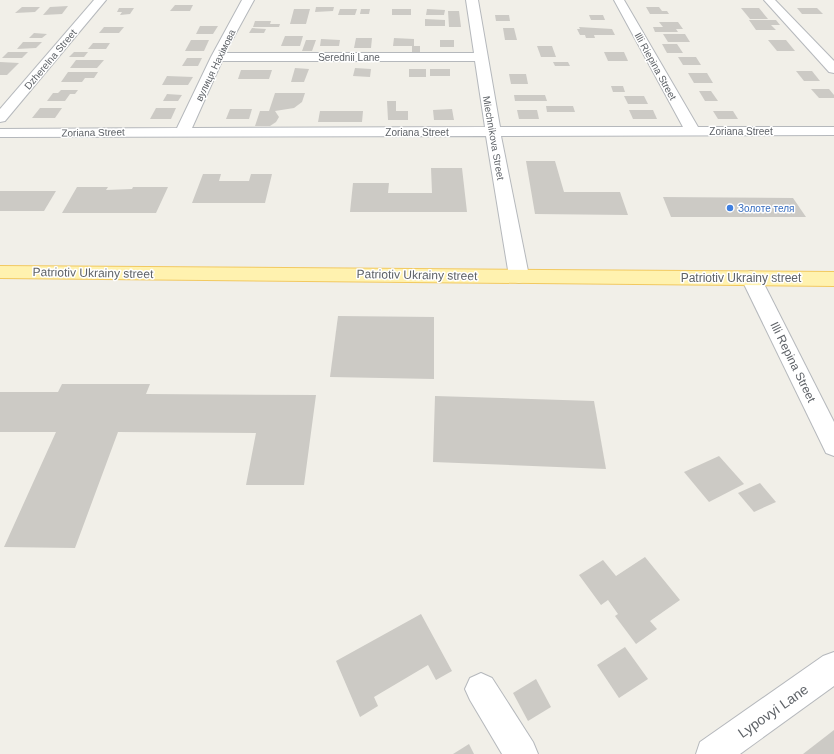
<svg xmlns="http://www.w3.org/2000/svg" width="834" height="754" font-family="Arial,sans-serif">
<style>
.building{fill:#cccac5}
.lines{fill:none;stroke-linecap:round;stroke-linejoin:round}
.minor-casing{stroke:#b5b8bc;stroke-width:2}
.major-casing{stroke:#f2c960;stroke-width:2}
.minor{fill:#fff;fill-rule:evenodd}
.major{fill:#fff2af;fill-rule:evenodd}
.shop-dot{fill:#3f7fe0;stroke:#fff;stroke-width:1.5}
.labels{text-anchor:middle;stroke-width:3;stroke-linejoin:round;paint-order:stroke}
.far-street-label{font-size:10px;fill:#5f6368;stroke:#fff}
.far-shop-label{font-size:10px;fill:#366cbe;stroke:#fff;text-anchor:start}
.street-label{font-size:12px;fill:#5f6368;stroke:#fff}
.near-street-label{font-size:14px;fill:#5f6368;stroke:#fff}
</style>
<rect width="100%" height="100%" fill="#f1efe8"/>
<g class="building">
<polygon points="175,5 193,5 190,11 170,11"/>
<polygon points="68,6 62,14 43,15 50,7"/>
<polygon points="22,7 40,7 35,12 15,13"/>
<polygon points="316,7 334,7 333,11 315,12"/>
<polygon points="646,7 659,7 662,11 667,11 669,14 650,14"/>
<polygon points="119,8 134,8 130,14 120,15 122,12 117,12"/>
<polygon points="741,8 759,8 768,19 750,19"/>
<polygon points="797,8 817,8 823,14 802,14"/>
<polygon points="294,9 310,9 306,24 290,24"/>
<polygon points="340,9 357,9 355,15 338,15"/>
<polygon points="361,9 370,9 369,14 360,14"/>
<rect x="392" y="9" width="19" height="6"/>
<polygon points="427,9 445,10 444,15 426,15"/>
<polygon points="448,11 459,11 461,27 449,27"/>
<polygon points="495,15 509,15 510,21 496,21"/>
<polygon points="589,15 603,15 605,20 591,20"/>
<polygon points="425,19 445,20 445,26 425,26"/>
<polygon points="749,20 776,20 780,25 771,25 776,30 756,30"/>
<polygon points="255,21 271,21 270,24 280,24 279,27 253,27"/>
<polygon points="659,22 678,22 683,29 676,29 678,32 655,32 653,27 663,27"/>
<polygon points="200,26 218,26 213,34 196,34"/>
<polygon points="104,27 124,27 119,33 99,33"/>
<polygon points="579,27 612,29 615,35 594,35 595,38 586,38 585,35 580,35 577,29 580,29"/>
<polygon points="252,28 266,29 264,33 249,33"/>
<polygon points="503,28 514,28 517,40 505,40"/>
<polygon points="34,33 47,34 42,38 29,38"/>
<polygon points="663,34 685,34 690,42 668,42"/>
<polygon points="285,36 303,36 300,46 281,46"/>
<polygon points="356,38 372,38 371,48 354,48"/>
<polygon points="394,38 414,39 414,46 420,46 420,52 412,52 412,46 393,46"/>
<polygon points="321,39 340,40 339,46 320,46"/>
<polygon points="191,40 209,40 204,51 185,51"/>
<polygon points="306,40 316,40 312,51 302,51"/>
<rect x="440" y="40" width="14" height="7"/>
<polygon points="768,40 786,40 795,51 777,51"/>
<polygon points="23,42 42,42 36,48 17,49"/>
<polygon points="93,43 110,43 106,49 88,49"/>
<polygon points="662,44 677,44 683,53 667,53"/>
<polygon points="537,46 552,46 556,57 541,57"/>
<polygon points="8,52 28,52 22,58 2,58"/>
<polygon points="74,52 88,52 84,57 69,57"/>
<polygon points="604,52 624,52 628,61 608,61"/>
<polygon points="678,57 696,57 701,65 683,65"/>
<polygon points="187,58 202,58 198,66 182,66"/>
<polygon points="76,60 104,60 97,68 70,68"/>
<polygon points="0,62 19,63 7,75 0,75"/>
<polygon points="553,62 568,62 570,66 555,66"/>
<polygon points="295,68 309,69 304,82 291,82"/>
<polygon points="355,68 371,69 370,77 353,76"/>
<rect x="409" y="69" width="17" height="8"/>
<rect x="430" y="69" width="20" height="7"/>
<polygon points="241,70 272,70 269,79 238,79"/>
<polygon points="796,71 812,71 820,81 804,81"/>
<polygon points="68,72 98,72 94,78 85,78 82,82 61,82"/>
<polygon points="688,73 707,73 713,83 694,83"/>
<polygon points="509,74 526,74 528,84 511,84"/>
<polygon points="167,76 193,77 188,85 162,85"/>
<polygon points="611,86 623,86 625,92 613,92"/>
<polygon points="811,89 829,89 834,95 834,98 819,98"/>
<polygon points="61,90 78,90 75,94 70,94 65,101 47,101 53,93 58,93"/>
<polygon points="699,91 711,91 718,101 705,101"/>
<polygon points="275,93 305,93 302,102 294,108 275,111 279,117 276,122 270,126 255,126 260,111 269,111"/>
<polygon points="167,94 182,95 178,101 163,101"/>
<polygon points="514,95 545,95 547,101 515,101"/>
<polygon points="624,96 644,96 648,104 628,104"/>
<polygon points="387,101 396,101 396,111 408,111 408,120 388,120"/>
<polygon points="546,106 573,106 575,112 547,112"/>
<polygon points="40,108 62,108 55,118 32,118"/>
<polygon points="156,108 176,108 171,119 150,119"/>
<polygon points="230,109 252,109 249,119 226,119"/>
<polygon points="452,109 454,120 434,120 433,110"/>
<polygon points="517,110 537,110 539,119 519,119"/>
<polygon points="629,110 653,110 657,119 633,119"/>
<polygon points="320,111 363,111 362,122 318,122"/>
<polygon points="713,111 733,111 738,119 718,119"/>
<polygon points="526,161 555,161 564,192 620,192 628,215 535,214"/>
<polygon points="431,168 462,168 467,212 350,212 353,183 389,183 388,193 432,193"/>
<polygon points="203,174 221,174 219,181 249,181 251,174 272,174 265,203 192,203"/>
<polygon points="77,187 108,187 106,190 132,189 133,187 168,187 156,213 62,213"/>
<polygon points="0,191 56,191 44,211 0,211"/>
<polygon points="663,197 793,198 806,217 671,217"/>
<polygon points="338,316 434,317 434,379 330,377"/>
<polygon points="62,384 150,384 146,394 316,395 304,485 246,485 256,433 118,432 75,548 4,547 56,432 0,432 0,392 58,392"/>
<polygon points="435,396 594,401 606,469 433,462"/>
<polygon points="719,456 744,484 709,502 684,472"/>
<polygon points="760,483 776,502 754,512 738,493"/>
<polygon points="645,557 680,600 650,621 657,629 636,644 615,616 618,614 608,600 601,605 579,575 603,560 616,576"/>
<polygon points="421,614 452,671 436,680 428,665 374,697 378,706 360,717 336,661"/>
<polygon points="625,647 648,679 619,698 597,665"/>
<polygon points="536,679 551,707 528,721 513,693"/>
<polygon points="834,730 834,754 803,754"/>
<polygon points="469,744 474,754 453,754"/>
</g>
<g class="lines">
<g class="minor-casing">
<g id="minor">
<polygon points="94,0 106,0 5,121 0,122 0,109"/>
<path d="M242,0h12l-29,53h249l-8,-53h12l22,127h183l-69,-127h10l74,127h136v8l-333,1 28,140 -3,5 -7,2 -7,-2 -3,-5 -23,-140 -486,1v-8l177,-1 34,-71zM222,61h253l10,66 -293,1z"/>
<polygon points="764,0 775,0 834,61 834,73 829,72"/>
<polygon points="751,271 758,273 761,278 834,422 834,456 826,453 741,278 744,273"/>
<polygon points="834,652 834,686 740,754 696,754 700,742 823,656"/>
<polygon points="481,673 492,678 533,742 538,754 502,754 470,700 465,689 470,678"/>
</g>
</g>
<g class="major-casing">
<polygon id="major" points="0,266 834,272 834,286 0,278"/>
</g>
<use href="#minor" class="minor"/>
<use href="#major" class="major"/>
</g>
<circle class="shop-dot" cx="730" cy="208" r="4"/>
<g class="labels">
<g class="far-street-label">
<text x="349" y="61">Serednii Lane</text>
<text transform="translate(50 59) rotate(-50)" y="4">Dzherelna Street</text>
<text transform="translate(215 65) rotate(-64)" y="4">вулиця Нахімова</text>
<text transform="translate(656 66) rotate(61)" y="4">Illi Riepina Street</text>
<text x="741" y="135">Zoriana Street</text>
<text transform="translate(93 132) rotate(-1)" y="4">Zoriana Street</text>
<text x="417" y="136">Zoriana Street</text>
<text transform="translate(494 138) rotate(80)" y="4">Miechnikova Street</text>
</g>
<g class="far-shop-label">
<text x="738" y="212">Золоте теля</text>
</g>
<g class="street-label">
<text transform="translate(93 273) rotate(1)" y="4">Patriotiv Ukrainy street</text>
<text transform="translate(417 275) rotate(1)" y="4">Patriotiv Ukrainy street</text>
<text x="741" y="282">Patriotiv Ukrainy street</text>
<text transform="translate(793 362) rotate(64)" y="4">Illi Repina Street</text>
</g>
<g class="near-street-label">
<text transform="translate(773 711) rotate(-35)" y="5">Lypovyi Lane</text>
</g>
</g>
</svg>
